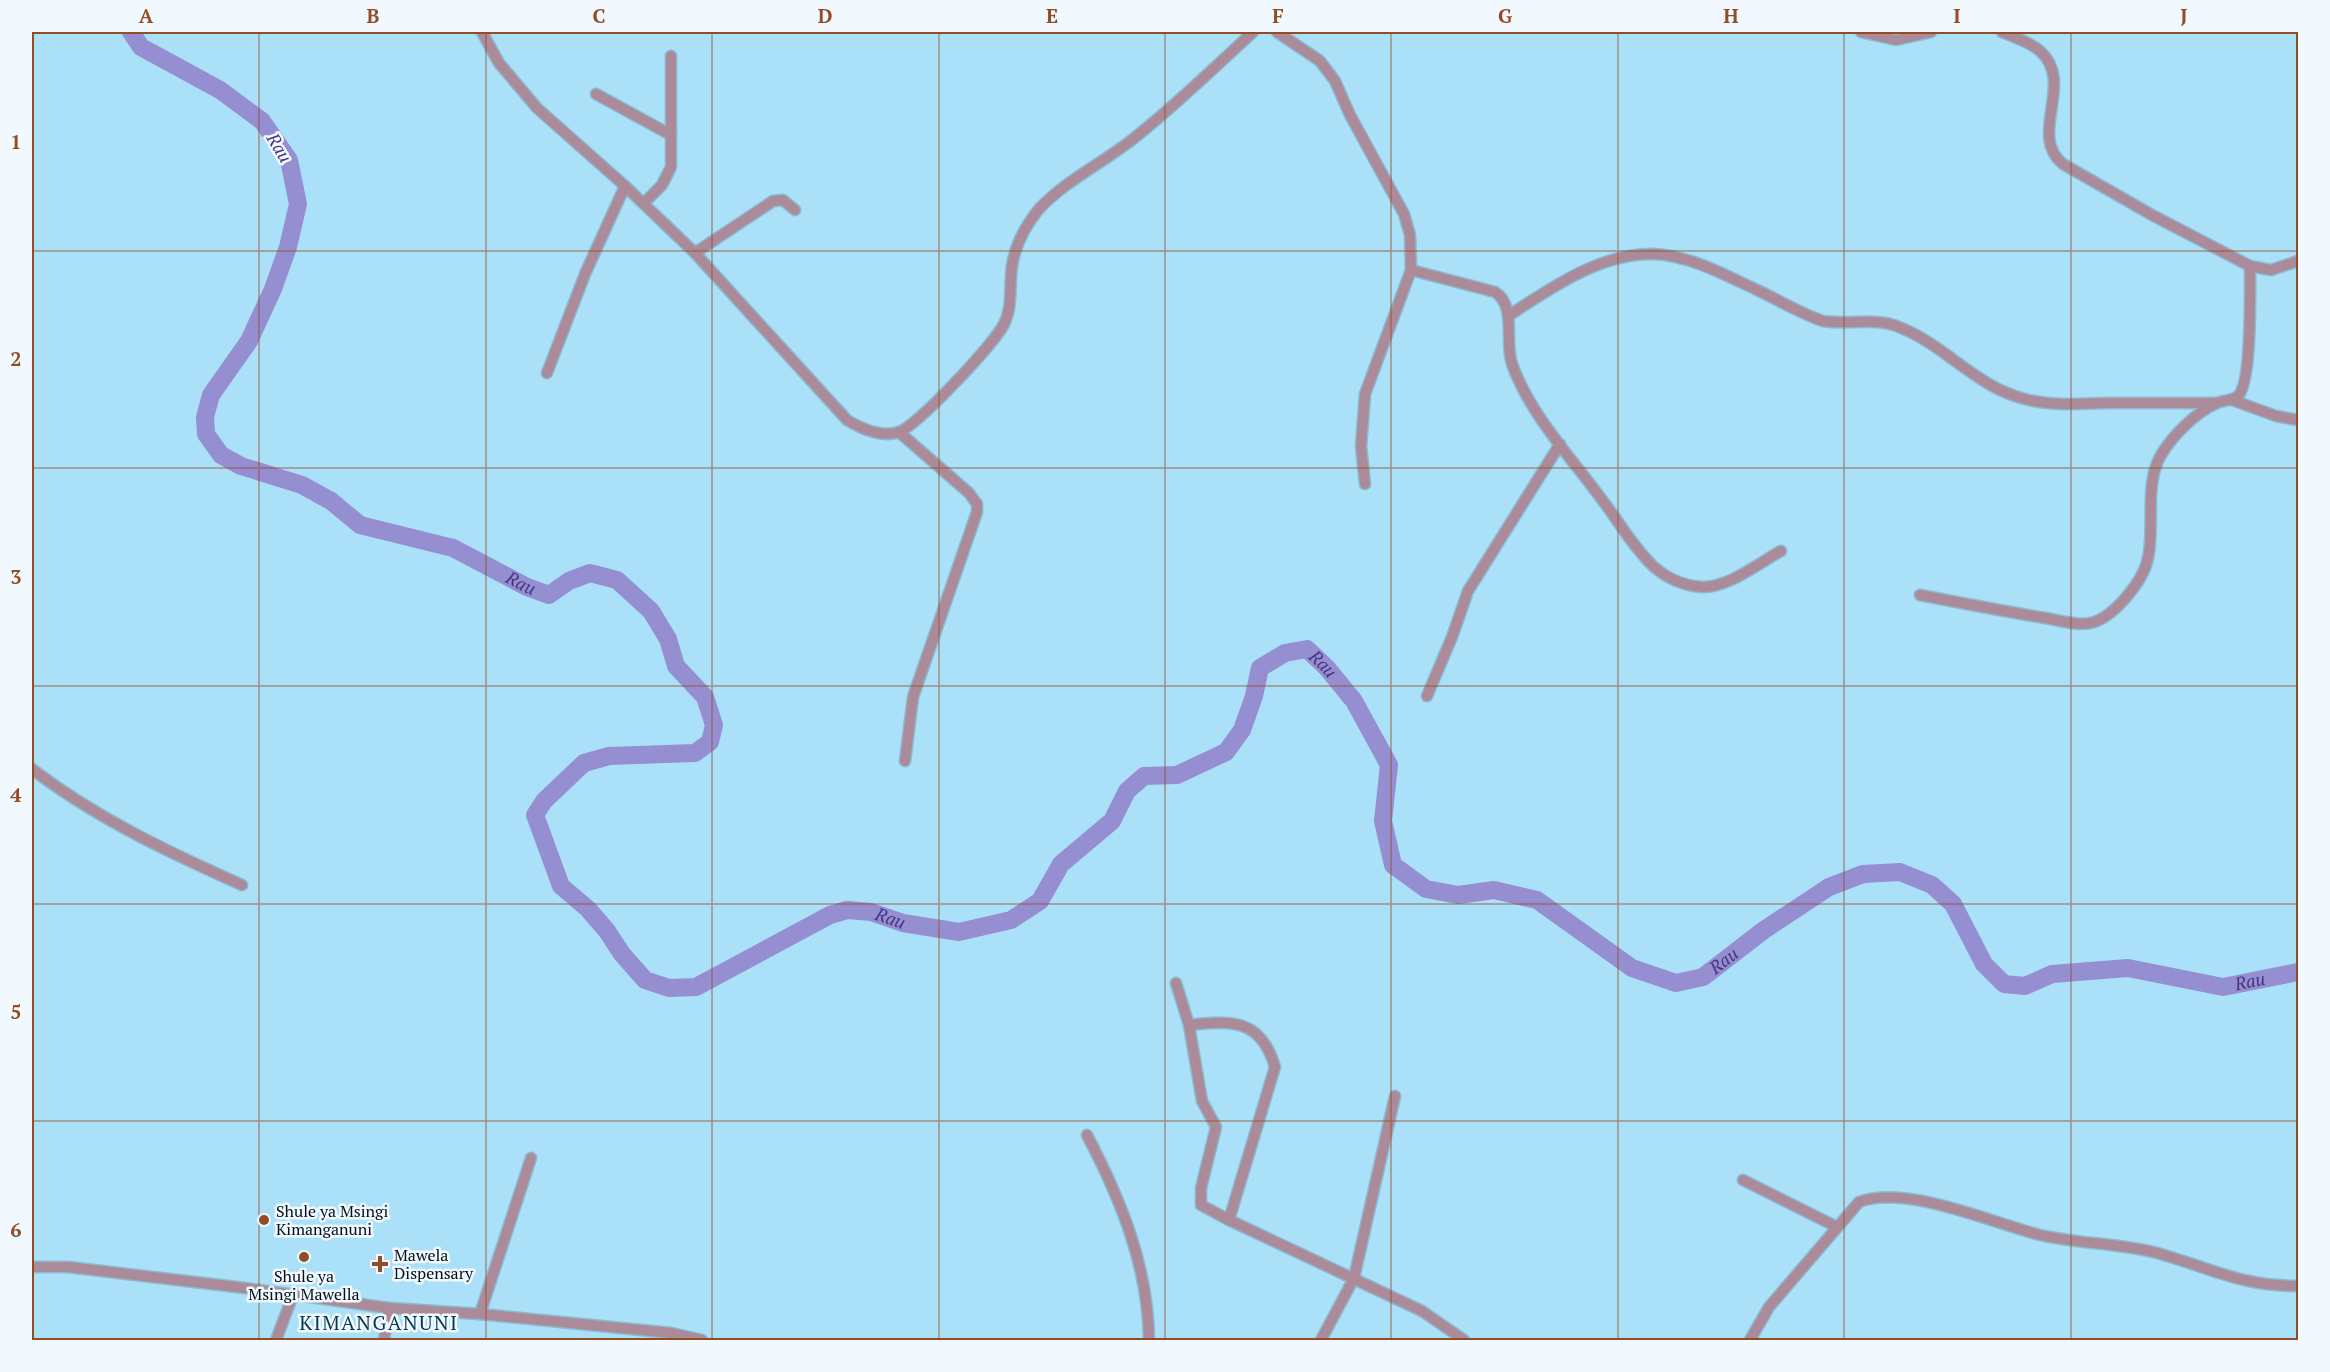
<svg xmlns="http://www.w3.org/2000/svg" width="2330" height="1372" font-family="'PT Serif',serif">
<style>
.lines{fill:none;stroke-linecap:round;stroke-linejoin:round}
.river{stroke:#958ed1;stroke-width:18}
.minor-casing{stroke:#8cbad0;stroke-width:13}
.minor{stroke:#ab8b9a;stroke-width:10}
.grid{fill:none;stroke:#924d24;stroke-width:1.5;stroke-opacity:0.55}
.poi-dot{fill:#924d24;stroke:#f1f9fe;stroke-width:2}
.labels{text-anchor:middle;stroke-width:5;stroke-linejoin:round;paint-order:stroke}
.poi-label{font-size:16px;fill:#000f18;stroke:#f1f9fe;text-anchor:start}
.water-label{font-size:18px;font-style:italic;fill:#463585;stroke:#f1f9fe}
.quarter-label{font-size:20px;letter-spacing:1.5px;fill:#00394d;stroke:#f1f9fe}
.neatline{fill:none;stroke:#924d24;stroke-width:2}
.grid-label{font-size:20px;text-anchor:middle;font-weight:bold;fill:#924d24}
</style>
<rect width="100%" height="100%" fill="#abe0f9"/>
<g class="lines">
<path class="river" id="s1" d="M131,32l10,15 79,43 42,31 27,39 9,44 -10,43 -15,42 -24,52 -38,54 -6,22 1,17 15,21 20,11 61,19 29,16 29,24 93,23 74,39 22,8 20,-14 21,-8 27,7 34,31 17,28 8,27 29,31 9,28 -4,17 -15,11 -86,3 -25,7 -40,38 -9,14 26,71 27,23 19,22 15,23 23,26 24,8 27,-1 134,-72 17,-5 24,2 32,11 56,9 52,-12 29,-19 21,-37 51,-43 15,-30 17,-15 33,-1 49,-23 16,-22 12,-34 6,-28 25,-15 22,-4 20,19 27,33 35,64 -6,56 10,44 33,24 32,6 36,-5 43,10 95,68 44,15 27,-6 61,-47 65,-43 34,-13 37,-2 32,13 21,19 31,60 20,20 21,2 27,-12 76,-6 95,19 75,-15"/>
<g class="minor-casing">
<g id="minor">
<path d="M482,32l17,31 38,45 88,78 70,67 152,167c15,9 34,18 52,12 19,-7 95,-88 105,-108 9,-18 5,-38 8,-58 3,-20 14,-41 27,-57 28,-30 68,-48 99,-74 40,-32 77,-68 115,-103"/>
<polyline points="1277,32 1320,61 1335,81 1350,115 1404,214 1410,235 1411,270 1365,394 1361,446 1365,484"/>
<polyline points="1861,32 1896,40 1931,32"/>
<path d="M2002,32c12,5 28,10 38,19 36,32 -13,84 23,113l89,51 98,51 21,4 27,-9"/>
<polyline points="596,94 671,135"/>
<polyline points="644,203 662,185 671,167 671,56"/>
<polyline points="695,253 773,201 783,200 795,210"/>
<path d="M1411,270l84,22c22,14 9,49 17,72 18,50 57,91 88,133 18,23 32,49 53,69 13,12 31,20 49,21 26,1 57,-24 79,-36"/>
<path d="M1508,316c43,-28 92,-63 145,-62 36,1 72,21 104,36 22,10 42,23 66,31 26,4 51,-4 76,6 46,18 77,60 126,72 26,7 56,5 82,4 36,0 73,0 109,0"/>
<polyline points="547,373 585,274 625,186"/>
<polyline points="2232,400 2276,416 2298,420"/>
<polyline points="899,432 969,493 977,504 977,512 913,697 905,761"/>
<path d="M1920,595c41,8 83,16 125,23 13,2 31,8 45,5 23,-4 54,-43 58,-65 7,-32 -4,-74 13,-103 11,-19 35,-43 56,-52 7,-3 15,-2 21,-7 14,-13 12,-107 12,-130"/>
<polyline points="1427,696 1452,637 1468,591 1560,444"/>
<path d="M32,769c64,49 136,83 210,116"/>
<polyline points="1176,983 1189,1025 1202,1101 1216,1127 1201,1188 1201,1205 1229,1220 1422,1311 1464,1340"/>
<path d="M1189,1025c43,-5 72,-6 86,42l-46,153"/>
<path d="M1087,1135c34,65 61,131 62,205"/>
<polyline points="1743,1180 1837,1227"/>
<polyline points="32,1267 68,1267 245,1288 389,1308 480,1314 671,1333 702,1340"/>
<polyline points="480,1314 531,1158"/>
<polyline points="276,1340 293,1295"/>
<polyline points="384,1340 389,1308"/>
<polyline points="1321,1340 1354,1278 1395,1096"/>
<path d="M1750,1340l19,-33 90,-105c47,-18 133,21 181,33 39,9 79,8 117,18 54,15 82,33 141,33"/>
</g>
</g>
<use href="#minor" class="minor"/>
</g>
<path class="grid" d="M259,32v1308M486,32v1308M712,32v1308M939,32v1308M1165,32v1308M1391,32v1308M1618,32v1308M1844,32v1308M2071,32v1308M32,251h2266M32,468h2266M32,686h2266M32,904h2266M32,1121h2266"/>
<g class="poi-dot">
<circle cx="264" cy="1220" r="6"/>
<circle cx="304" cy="1257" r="6"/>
<path d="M377 1255h6v6h6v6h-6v6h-6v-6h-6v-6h6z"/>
</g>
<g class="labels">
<g class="poi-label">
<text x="276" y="1217">Shule ya Msingi<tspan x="276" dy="18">Kimanganuni</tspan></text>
<text x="394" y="1261">Mawela<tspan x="394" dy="18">Dispensary</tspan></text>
<text x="304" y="1282" text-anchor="middle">Shule ya<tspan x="304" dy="18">Msingi Mawella</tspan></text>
</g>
<g class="water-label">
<text transform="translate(279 148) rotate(59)" y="6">Rau</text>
<text dy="6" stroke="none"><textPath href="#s1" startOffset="860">Rau</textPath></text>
<text dy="6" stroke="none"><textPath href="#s1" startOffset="2409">Rau</textPath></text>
<text dy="6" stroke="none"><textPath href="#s1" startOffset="1833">Rau</textPath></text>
<text dy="6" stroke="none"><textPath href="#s1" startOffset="3003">Rau</textPath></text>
<text dy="6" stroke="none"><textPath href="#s1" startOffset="3615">Rau</textPath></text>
</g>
<g class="quarter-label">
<text x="379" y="1330">KIMANGANUNI</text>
</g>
</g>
<rect width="2330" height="1372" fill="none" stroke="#f1f9fe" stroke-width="66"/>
<rect x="33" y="33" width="2264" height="1306" class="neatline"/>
<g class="grid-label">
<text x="146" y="23">A</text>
<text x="373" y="23">B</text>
<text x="599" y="23">C</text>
<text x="825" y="23">D</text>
<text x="1052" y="23">E</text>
<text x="1278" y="23">F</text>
<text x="1505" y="23">G</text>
<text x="1731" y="23">H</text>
<text x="1957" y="23">I</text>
<text x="2184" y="23">J</text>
<text x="16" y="149">1</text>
<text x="16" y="366">2</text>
<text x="16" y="584">3</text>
<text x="16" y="802">4</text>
<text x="16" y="1019">5</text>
<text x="16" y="1237">6</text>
</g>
</svg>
